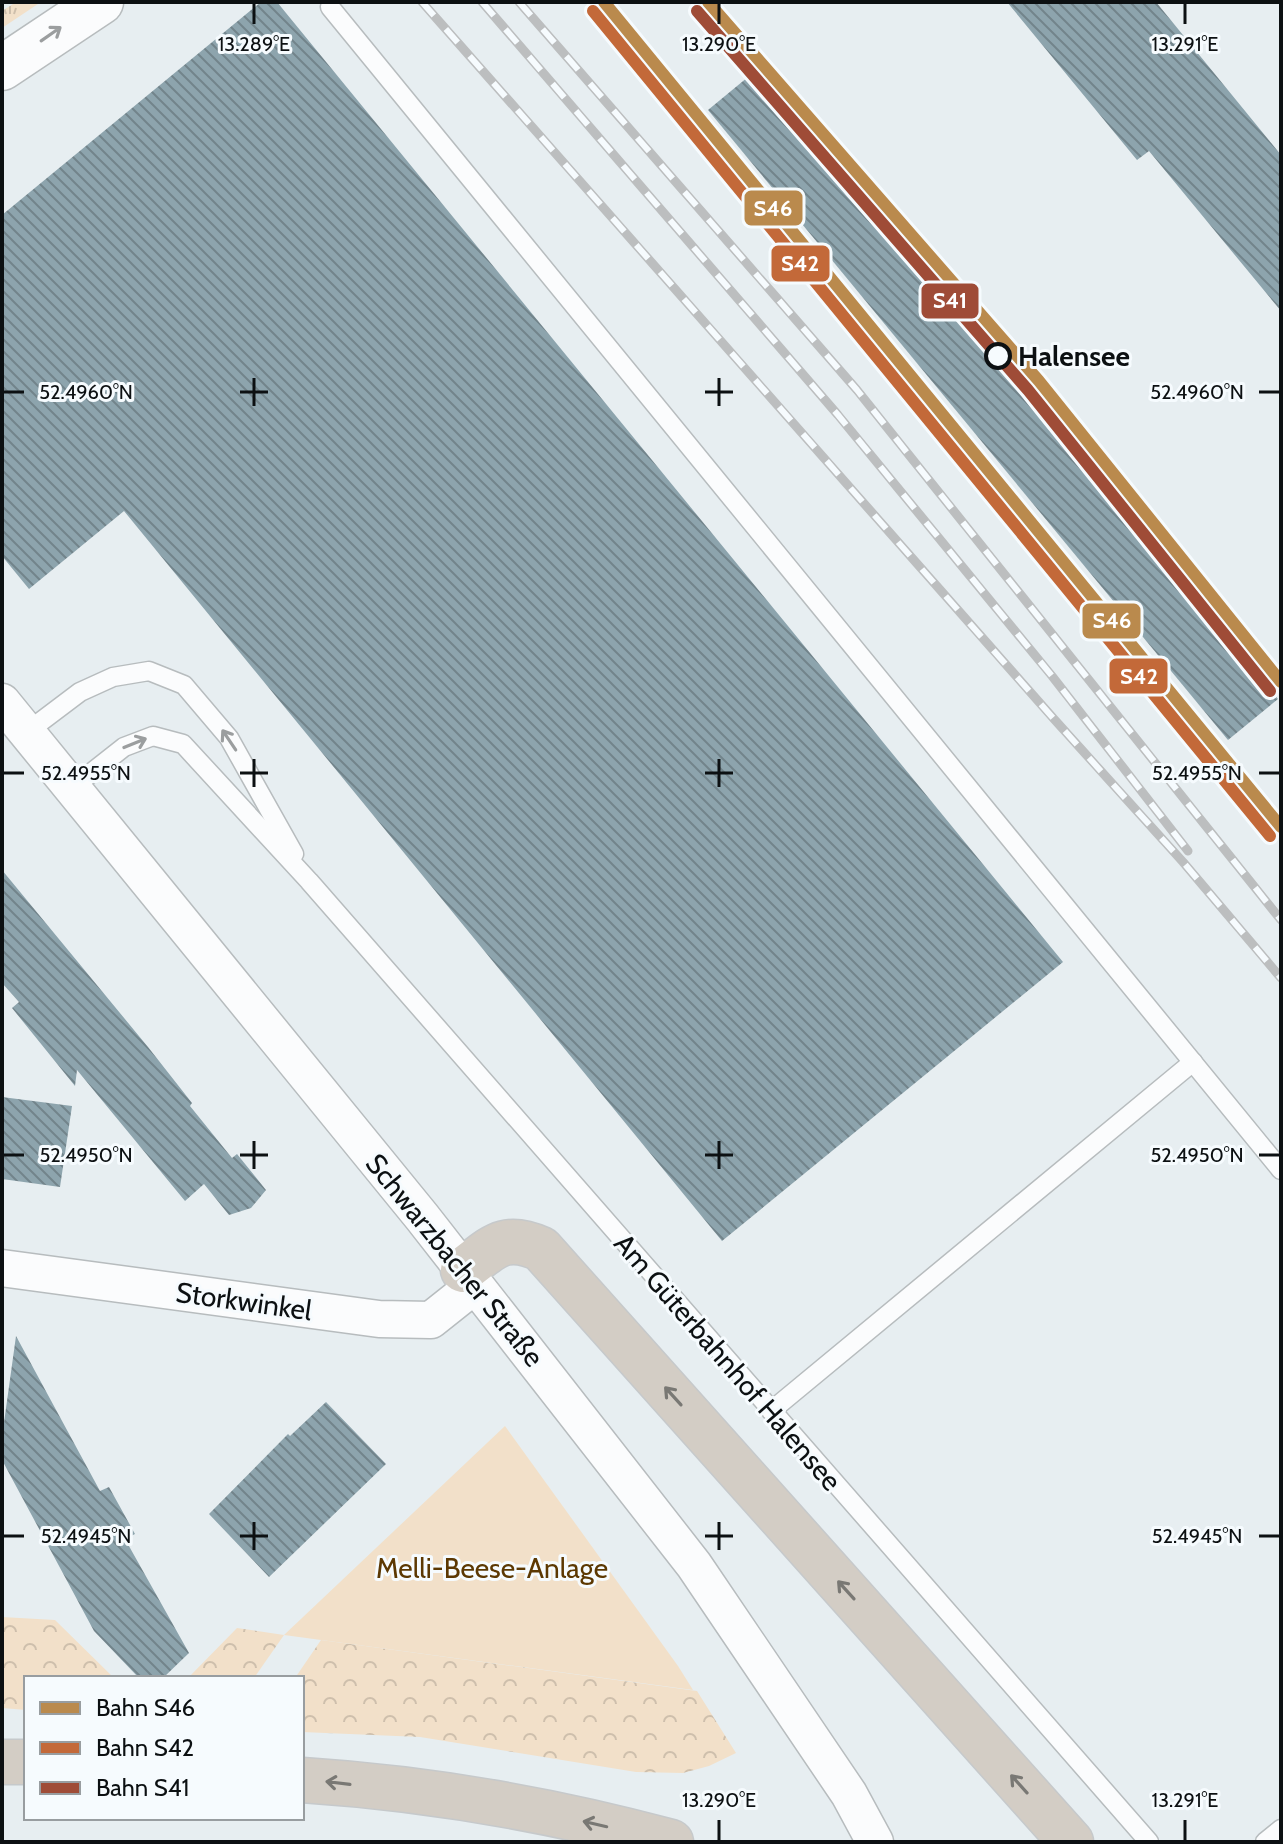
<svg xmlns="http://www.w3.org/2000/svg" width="1283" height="1844" font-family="Cabin,sans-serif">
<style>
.grass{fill:url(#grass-tufts)}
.forest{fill:url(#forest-crowns)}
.park{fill:#f2e0c9}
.building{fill:url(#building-back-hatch)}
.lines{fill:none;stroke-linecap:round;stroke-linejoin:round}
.service-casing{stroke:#b7bcbe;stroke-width:21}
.minor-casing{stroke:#b7bcbe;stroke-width:39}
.secondary-casing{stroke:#b7bcbe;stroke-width:47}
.motorway-casing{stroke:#c6c9cb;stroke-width:47}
.service{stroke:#fbfcfd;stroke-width:18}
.minor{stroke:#fbfcfd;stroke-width:36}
.secondary{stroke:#fbfcfd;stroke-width:44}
.motorway{stroke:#d3cdc5;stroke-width:44}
.rail-casing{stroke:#bcbebf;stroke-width:9}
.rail{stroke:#f6fbfe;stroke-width:6;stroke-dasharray:18;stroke-linecap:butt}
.rail-1-casing{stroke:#f6fbfe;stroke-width:18}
.rail-2-casing{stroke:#f6fbfe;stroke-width:18}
.rail-3-casing{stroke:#f6fbfe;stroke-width:18}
.rail-1{stroke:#ba8a4d;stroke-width:12}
.rail-2{stroke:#c36939;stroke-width:12}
.rail-3{stroke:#9f4c37;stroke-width:12}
.oneway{stroke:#9b9e9f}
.oneway2{stroke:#797874}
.ticks{fill:none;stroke:#0c1012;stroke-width:3}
.stop-dot{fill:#f6fbfe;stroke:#0c1012;stroke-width:4}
.labels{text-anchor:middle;stroke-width:6;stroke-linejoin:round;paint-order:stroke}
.stop-label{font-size:28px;font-weight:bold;fill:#0c1012;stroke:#f6fbfe;text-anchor:start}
.street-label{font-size:28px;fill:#0c1012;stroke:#f6fbfe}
.park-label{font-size:28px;fill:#5c3802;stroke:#f6fbfe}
.ticks-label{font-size:20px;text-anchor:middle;fill:#0c1012;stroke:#f6fbfe;stroke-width:6;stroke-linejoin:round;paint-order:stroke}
.line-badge{stroke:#f6fbfe;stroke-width:3}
.badge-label{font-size:22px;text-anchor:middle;font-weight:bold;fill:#fff}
</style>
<defs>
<pattern id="grass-tufts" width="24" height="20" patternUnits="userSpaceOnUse" patternTransform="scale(2)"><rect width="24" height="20" fill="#f2e0c9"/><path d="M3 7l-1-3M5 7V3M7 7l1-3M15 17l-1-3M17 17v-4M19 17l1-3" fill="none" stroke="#cebfac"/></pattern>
<pattern id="forest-crowns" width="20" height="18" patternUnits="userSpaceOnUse" patternTransform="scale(2)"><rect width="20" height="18" fill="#f2e0c9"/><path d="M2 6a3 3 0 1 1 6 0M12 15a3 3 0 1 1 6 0" fill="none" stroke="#cebfac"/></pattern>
<pattern id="building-back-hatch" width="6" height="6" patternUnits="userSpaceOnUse" patternTransform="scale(2)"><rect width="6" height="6" fill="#8da4ad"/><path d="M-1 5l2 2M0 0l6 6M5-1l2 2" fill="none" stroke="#72848b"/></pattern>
</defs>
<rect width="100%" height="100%" fill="#e7eef1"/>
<polygon class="grass" points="16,2 41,2 2,28 2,11"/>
<g class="forest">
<polygon points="2,1617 55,1620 114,1678 26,1678 26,1710 2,1708"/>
<polygon points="237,1628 284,1635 254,1678 188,1678"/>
<polygon points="321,1640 697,1691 736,1753 709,1766 683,1773 636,1772 420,1737 302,1732 302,1678 295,1678"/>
</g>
<polygon class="park" points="505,1426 678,1666 693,1690 284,1635"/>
<g class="building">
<polygon points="261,2 277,2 1063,962 722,1241 124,511 29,589 2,556 2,215"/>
<polygon points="1007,2 1156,2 1281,155 1281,311 1149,151 1137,160"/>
<polygon points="754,72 1032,387 1278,699 1228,740 708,110"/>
<polygon points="2,870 148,1047 192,1103 190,1106 232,1158 237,1154 266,1190 251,1208 229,1215 204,1184 185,1201 77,1070 75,1086 12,1008 19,1002 2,983"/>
<polygon points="2,1097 72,1106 60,1187 2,1179"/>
<polygon points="16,1336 100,1491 109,1487 135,1534 125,1539 189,1653 163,1678 139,1678 94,1631 2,1460 2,1437"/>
<polygon points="326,1402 386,1464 269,1577 209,1514 288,1434 290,1436"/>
</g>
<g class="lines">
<g class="service-casing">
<g id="service">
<polyline points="330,7 1281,1170"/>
<polyline points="27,732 80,692 113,677 149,671 184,685 229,738 294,854"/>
<polyline points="72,788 124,747 153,736 183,744 309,881 1149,1842"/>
<polyline points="771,1411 1193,1062"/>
<polyline points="1265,1842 1281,1829"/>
</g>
</g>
<g class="minor-casing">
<g id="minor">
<polyline points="2,702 422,1217 694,1565 849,1794 875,1842"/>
<polyline points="2,1268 379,1319 431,1320 475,1285"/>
</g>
</g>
<g class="secondary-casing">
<polyline id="secondary" points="2,68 101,2"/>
</g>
<g class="motorway-casing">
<g id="motorway">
<path d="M463,1270c30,-22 40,-38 78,-21l530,593"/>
<polyline points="2,1762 26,1762"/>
<path d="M302,1780c122,8 251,30 369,62"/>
</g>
</g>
<use href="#service" class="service"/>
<use href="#minor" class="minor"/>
<use href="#secondary" class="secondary"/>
<use href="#motorway" class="motorway"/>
<g class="rail-casing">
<g id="rail">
<polyline points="422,2 1054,719 1183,862 1281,978"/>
<polyline points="482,2 838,415 1052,676 1188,851"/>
<polyline points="519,2 857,390 1281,920"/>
</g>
</g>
<use href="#rail" class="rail"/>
<g class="rail-1-casing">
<g id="rail-1">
<polyline points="604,2 1281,827"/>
<polyline points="708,2 1039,381 1281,682"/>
</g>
</g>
<g class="rail-2-casing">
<polyline id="rail-2" points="593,11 1270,836"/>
</g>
<g class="rail-3-casing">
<polyline id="rail-3" points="697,11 1028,390 1270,691"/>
</g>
<use href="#rail-1" class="rail-1"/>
<use href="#rail-2" class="rail-2"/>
<use href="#rail-3" class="rail-3"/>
</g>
<defs><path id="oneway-shaft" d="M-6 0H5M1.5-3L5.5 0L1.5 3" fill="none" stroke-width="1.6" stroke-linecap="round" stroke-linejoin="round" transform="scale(2)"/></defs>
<g class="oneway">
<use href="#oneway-shaft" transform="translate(51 34) rotate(-35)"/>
<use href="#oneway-shaft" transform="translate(229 740) rotate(-124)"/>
<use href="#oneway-shaft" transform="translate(135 743) rotate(-22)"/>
</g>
<g class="oneway2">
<use href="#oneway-shaft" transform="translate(673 1396) rotate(-132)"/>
<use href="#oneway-shaft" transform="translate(846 1590) rotate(-132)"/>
<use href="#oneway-shaft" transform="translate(338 1783) rotate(-173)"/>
<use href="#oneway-shaft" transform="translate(1019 1784) rotate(-132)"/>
<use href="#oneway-shaft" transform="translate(595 1824) rotate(-167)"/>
</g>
<path class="ticks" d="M254,4v20M719,4v20M1185,4v20M254,378v28M719,378v28M4,392h20M240,392h28M705,392h28M1259,392h20M254,759v28M719,759v28M4,773h20M240,773h28M705,773h28M1259,773h20M254,1141v28M719,1141v28M4,1155h20M240,1155h28M705,1155h28M1259,1155h20M254,1522v28M719,1522v28M4,1536h20M240,1536h28M705,1536h28M1259,1536h20M719,1820v20M1185,1820v20"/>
<circle class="stop-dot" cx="998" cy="356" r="12"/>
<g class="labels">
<g class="stop-label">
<text x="1018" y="366">Halensee</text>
</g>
<g class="street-label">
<text transform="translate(455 1260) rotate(51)" y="10">Schwarzbacher Straße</text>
<text transform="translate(244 1301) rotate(8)" y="10">Storkwinkel</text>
<text transform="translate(728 1362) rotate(49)" y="10">Am Güterbahnhof Halensee</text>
</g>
<g class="park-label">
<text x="492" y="1578">Melli-Beese-Anlage</text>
</g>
</g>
<g class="ticks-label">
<text x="254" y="51">13.289°E</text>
<text x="719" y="51">13.290°E</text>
<text x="1185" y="51">13.291°E</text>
<text x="86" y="399">52.4960°N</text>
<text x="1197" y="399">52.4960°N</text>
<text x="86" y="780">52.4955°N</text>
<text x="1197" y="780">52.4955°N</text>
<text x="86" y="1162">52.4950°N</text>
<text x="1197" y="1162">52.4950°N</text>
<text x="86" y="1543">52.4945°N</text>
<text x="1197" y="1543">52.4945°N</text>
<text x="719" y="1807">13.290°E</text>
<text x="1185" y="1807">13.291°E</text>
</g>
<g class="line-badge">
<rect x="743" y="189" width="61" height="38" rx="8" fill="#ba8a4d"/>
<rect x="770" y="244" width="61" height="39" rx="8" fill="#c36939"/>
<rect x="920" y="282" width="60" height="38" rx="8" fill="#9f4c37"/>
<rect x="1081" y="602" width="61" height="38" rx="8" fill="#ba8a4d"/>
<rect x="1108" y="657" width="61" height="38" rx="8" fill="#c36939"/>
</g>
<g class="badge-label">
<text x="773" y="216">S46</text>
<text x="800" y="271">S42</text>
<text x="950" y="308">S41</text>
<text x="1112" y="628">S46</text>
<text x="1139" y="684">S42</text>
</g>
<rect width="1283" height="1844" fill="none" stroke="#0c1012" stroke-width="8"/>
<rect x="24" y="1676" width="280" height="144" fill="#f6fbfe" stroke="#989da0" stroke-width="2"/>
<rect x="40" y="1702" width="40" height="12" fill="#ba8a4d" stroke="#989da0" stroke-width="2"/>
<text x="96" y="1716" font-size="24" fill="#0c1012">Bahn S46</text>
<rect x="40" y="1742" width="40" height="12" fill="#c36939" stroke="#989da0" stroke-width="2"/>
<text x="96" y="1756" font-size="24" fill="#0c1012">Bahn S42</text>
<rect x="40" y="1782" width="40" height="12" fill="#9f4c37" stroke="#989da0" stroke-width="2"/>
<text x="96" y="1796" font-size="24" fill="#0c1012">Bahn S41</text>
</svg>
